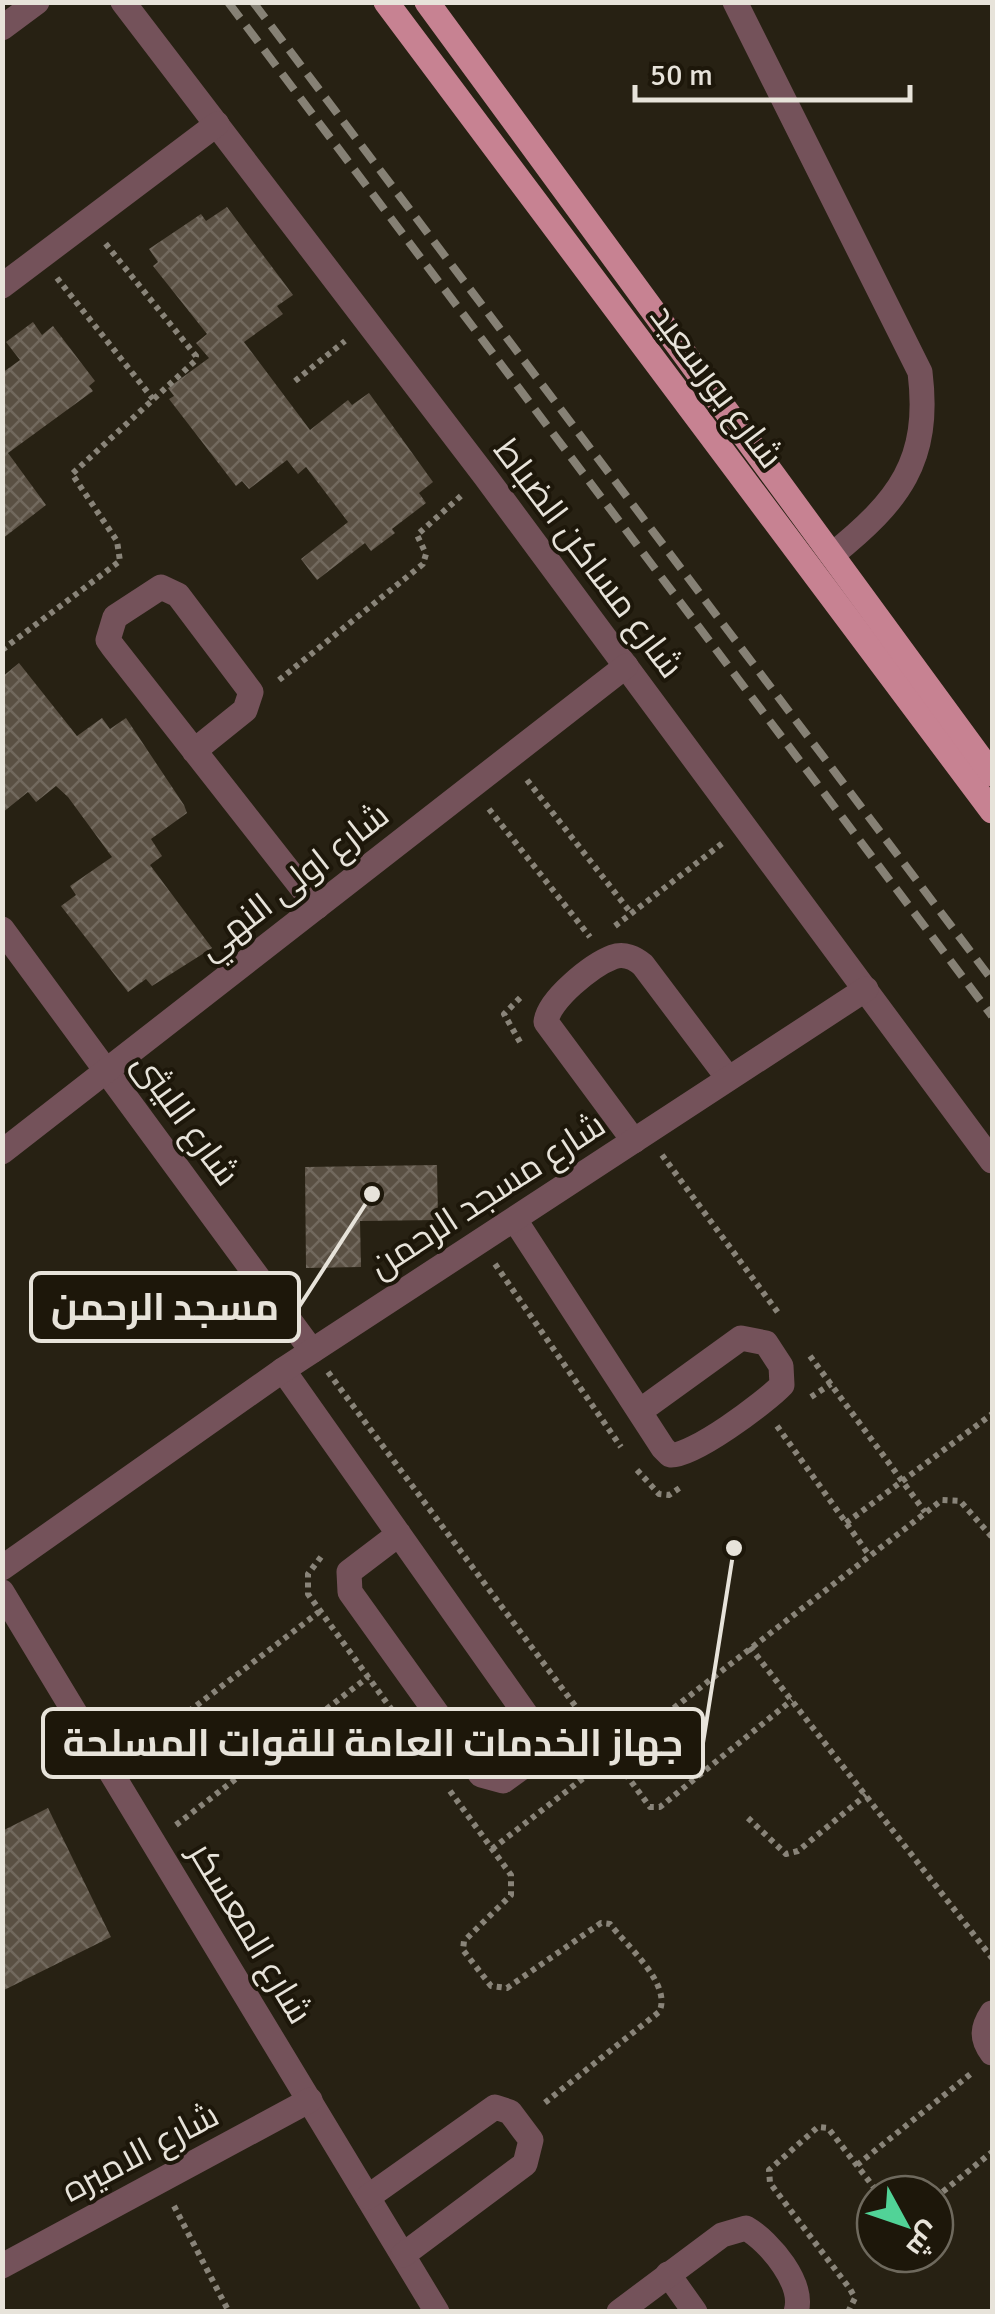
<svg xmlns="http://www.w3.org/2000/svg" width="995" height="2314" font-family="Signika,Cairo,sans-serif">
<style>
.building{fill:url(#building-cross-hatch)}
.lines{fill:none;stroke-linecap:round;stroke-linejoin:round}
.path{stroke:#898479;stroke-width:6;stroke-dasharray:5 5;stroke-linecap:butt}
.minor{stroke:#74525a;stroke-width:25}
.major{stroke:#c78292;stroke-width:25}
.rail{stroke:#868175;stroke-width:8;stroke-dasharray:20 10;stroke-linecap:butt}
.labels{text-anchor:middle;stroke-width:8;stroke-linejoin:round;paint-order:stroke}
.street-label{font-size:35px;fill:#e7e3da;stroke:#1d170a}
.leader{fill:none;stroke:#e7e3da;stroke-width:4}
.callout-dot{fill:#e7e3da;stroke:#1d170a;stroke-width:4}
.callout{fill:#1d170a;stroke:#e7e3da;stroke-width:4}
.callout-label{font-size:38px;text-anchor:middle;font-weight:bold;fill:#e7e3da}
</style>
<defs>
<pattern id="building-cross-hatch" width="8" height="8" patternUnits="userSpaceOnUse" patternTransform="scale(2.5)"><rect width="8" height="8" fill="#5a5043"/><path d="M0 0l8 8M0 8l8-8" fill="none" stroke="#72695e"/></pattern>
</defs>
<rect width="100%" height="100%" fill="#272113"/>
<g class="building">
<polygon points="227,207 293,295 277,306 283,314 244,342 310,430 348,400 352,405 369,393 433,482 419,493 426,503 392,529 395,533 371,551 365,543 317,580 301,559 348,522 306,467 298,474 287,460 249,489 242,481 236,486 169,399 174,396 168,388 209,358 196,343 207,334 153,266 158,262 149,249 201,214 206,221"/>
<polygon points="33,322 42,335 53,326 95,381 89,386 93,391 8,453 46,505 2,539 2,373 20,360 6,342"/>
<polygon points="19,663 77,736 102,718 110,729 126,718 184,805 187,813 151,839 162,856 150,865 212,948 152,986 146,979 128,992 61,906 76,895 70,886 112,857 68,797 56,786 36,802 28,792 2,813 2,677"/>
<polygon points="437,1165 438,1220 360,1221 361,1267 306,1268 305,1167"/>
<polygon points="48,1808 111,1937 2,1991 2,1831"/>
</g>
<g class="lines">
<g class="path">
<polyline points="57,278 153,399"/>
<polyline points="295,381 345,341"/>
<polyline points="2,650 120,561 117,541 72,474 195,361 196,356 105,243"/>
<polyline points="279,680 423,564 426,554 417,535 462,495"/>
<polyline points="527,780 631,913"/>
<polyline points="489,809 590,937"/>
<polyline points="615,926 724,842"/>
<polyline points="520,1042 504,1014 521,997"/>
<polyline points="662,1155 779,1314"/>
<polyline points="495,1264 621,1447"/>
<polyline points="810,1356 925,1512"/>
<polyline points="328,1372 650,1807 660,1807 792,1700"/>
<polyline points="811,1397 831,1384"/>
<polyline points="777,1426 869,1555"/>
<polyline points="637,1470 659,1494 669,1495 681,1487"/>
<polyline points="846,1523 992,1414"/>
<polyline points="321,1557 308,1574 308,1594 405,1728"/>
<polyline points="750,1647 992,1958"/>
<polyline points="133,1754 319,1612"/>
<path d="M450,1791l61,84v20l-47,46 -1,9 28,36 16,2 94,-65 9,1c16,21 63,61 49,88l-117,93"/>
<polyline points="748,1818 786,1854 798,1851 866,1795"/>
<polyline points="176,1825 368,1677"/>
<polyline points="492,1849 942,1500 960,1501 992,1537"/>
<polyline points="857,2165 973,2072"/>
<polyline points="935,2198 992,2152"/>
<polyline points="174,2206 229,2312"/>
<polyline points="848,2312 855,2298 850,2289 770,2183 769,2170 818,2127 828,2128 879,2194"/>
</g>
<g class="minor">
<polyline points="123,2 485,476 992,1161"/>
<path d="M735,2l185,370c11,89 -21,129 -88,183"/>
<polyline points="2,28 37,2"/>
<polyline points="2,286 217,124"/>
<polyline points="194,751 245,710 251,692 178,595 161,587 115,617 108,640 113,647 317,907"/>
<polyline points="2,929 312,1351"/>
<path d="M634,1141l-88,-119c2,-22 46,-57 67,-65 11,-4 22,1 30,8l85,113"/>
<polyline points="2,1152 626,666"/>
<path d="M515,1220l148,228 7,7c21,3 96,-53 112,-70l-1,-19 -15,-23 -25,-5 -101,73"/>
<polyline points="283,1370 539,1733 535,1758 503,1781 481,1775 350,1592 349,1572 399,1534"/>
<polyline points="2,1568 283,1370 866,989"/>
<polyline points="2,1592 437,2312"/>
<path d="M992,2013c-10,15 -11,25 0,40"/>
<polyline points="368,2197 495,2107 510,2112 531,2140 525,2164 403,2255"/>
<polyline points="2,2266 310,2100"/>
<polyline points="668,2274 695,2312"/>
<path d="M619,2312l103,-77 24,-7c24,14 59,56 50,84"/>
</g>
<g class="major">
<polyline points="386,2 992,811"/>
<polyline points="427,2 992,774"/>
</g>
<g class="rail">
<polyline points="228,2 992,1016"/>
<polyline points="253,2 992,980"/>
</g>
</g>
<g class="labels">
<g class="street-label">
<text transform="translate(717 386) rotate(53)" y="12">شارع بورسعيد</text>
<text transform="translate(589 558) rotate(53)" y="12">شارع مساكن الضباط</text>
<text transform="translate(293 881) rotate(-38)" y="12">شارع اولى النهي</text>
<text transform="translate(186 1119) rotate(54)" y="12">شارع الليثى</text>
<text transform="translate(487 1195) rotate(-33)" y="12">شارع مسجد الرحمن</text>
<text transform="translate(251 1933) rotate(59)" y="12">شارع المعسكر</text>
<text transform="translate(140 2152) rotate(-28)" y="12">شارع الاميره</text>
</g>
</g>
<path class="leader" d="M372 1194L299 1307M734 1548L703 1743"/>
<g class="callout-dot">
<circle cx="372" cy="1194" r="10"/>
<circle cx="734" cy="1548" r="10"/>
</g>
<g class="callout">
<rect x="31" y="1273" width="268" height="68" rx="10"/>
<rect x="43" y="1709" width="660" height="68" rx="10"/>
</g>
<g class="callout-label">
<text x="165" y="1320">مسجد الرحمن</text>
<text x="373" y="1756">جهاز الخدمات العامة للقوات المسلحة</text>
</g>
<rect width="995" height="2314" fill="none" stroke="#e7e3da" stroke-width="10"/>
<g transform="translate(905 2224) rotate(130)"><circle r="48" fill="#1d170a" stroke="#6e695d" stroke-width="2.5"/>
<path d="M0-8L18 38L0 25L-18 38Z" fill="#51d397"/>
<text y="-15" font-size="28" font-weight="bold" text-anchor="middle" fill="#e7e3da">ش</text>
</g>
<path d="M635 85v15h275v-15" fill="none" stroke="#e7e3da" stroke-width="5"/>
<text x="650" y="85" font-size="30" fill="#e7e3da" stroke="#1d170a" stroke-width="8" paint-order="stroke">50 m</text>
</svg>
